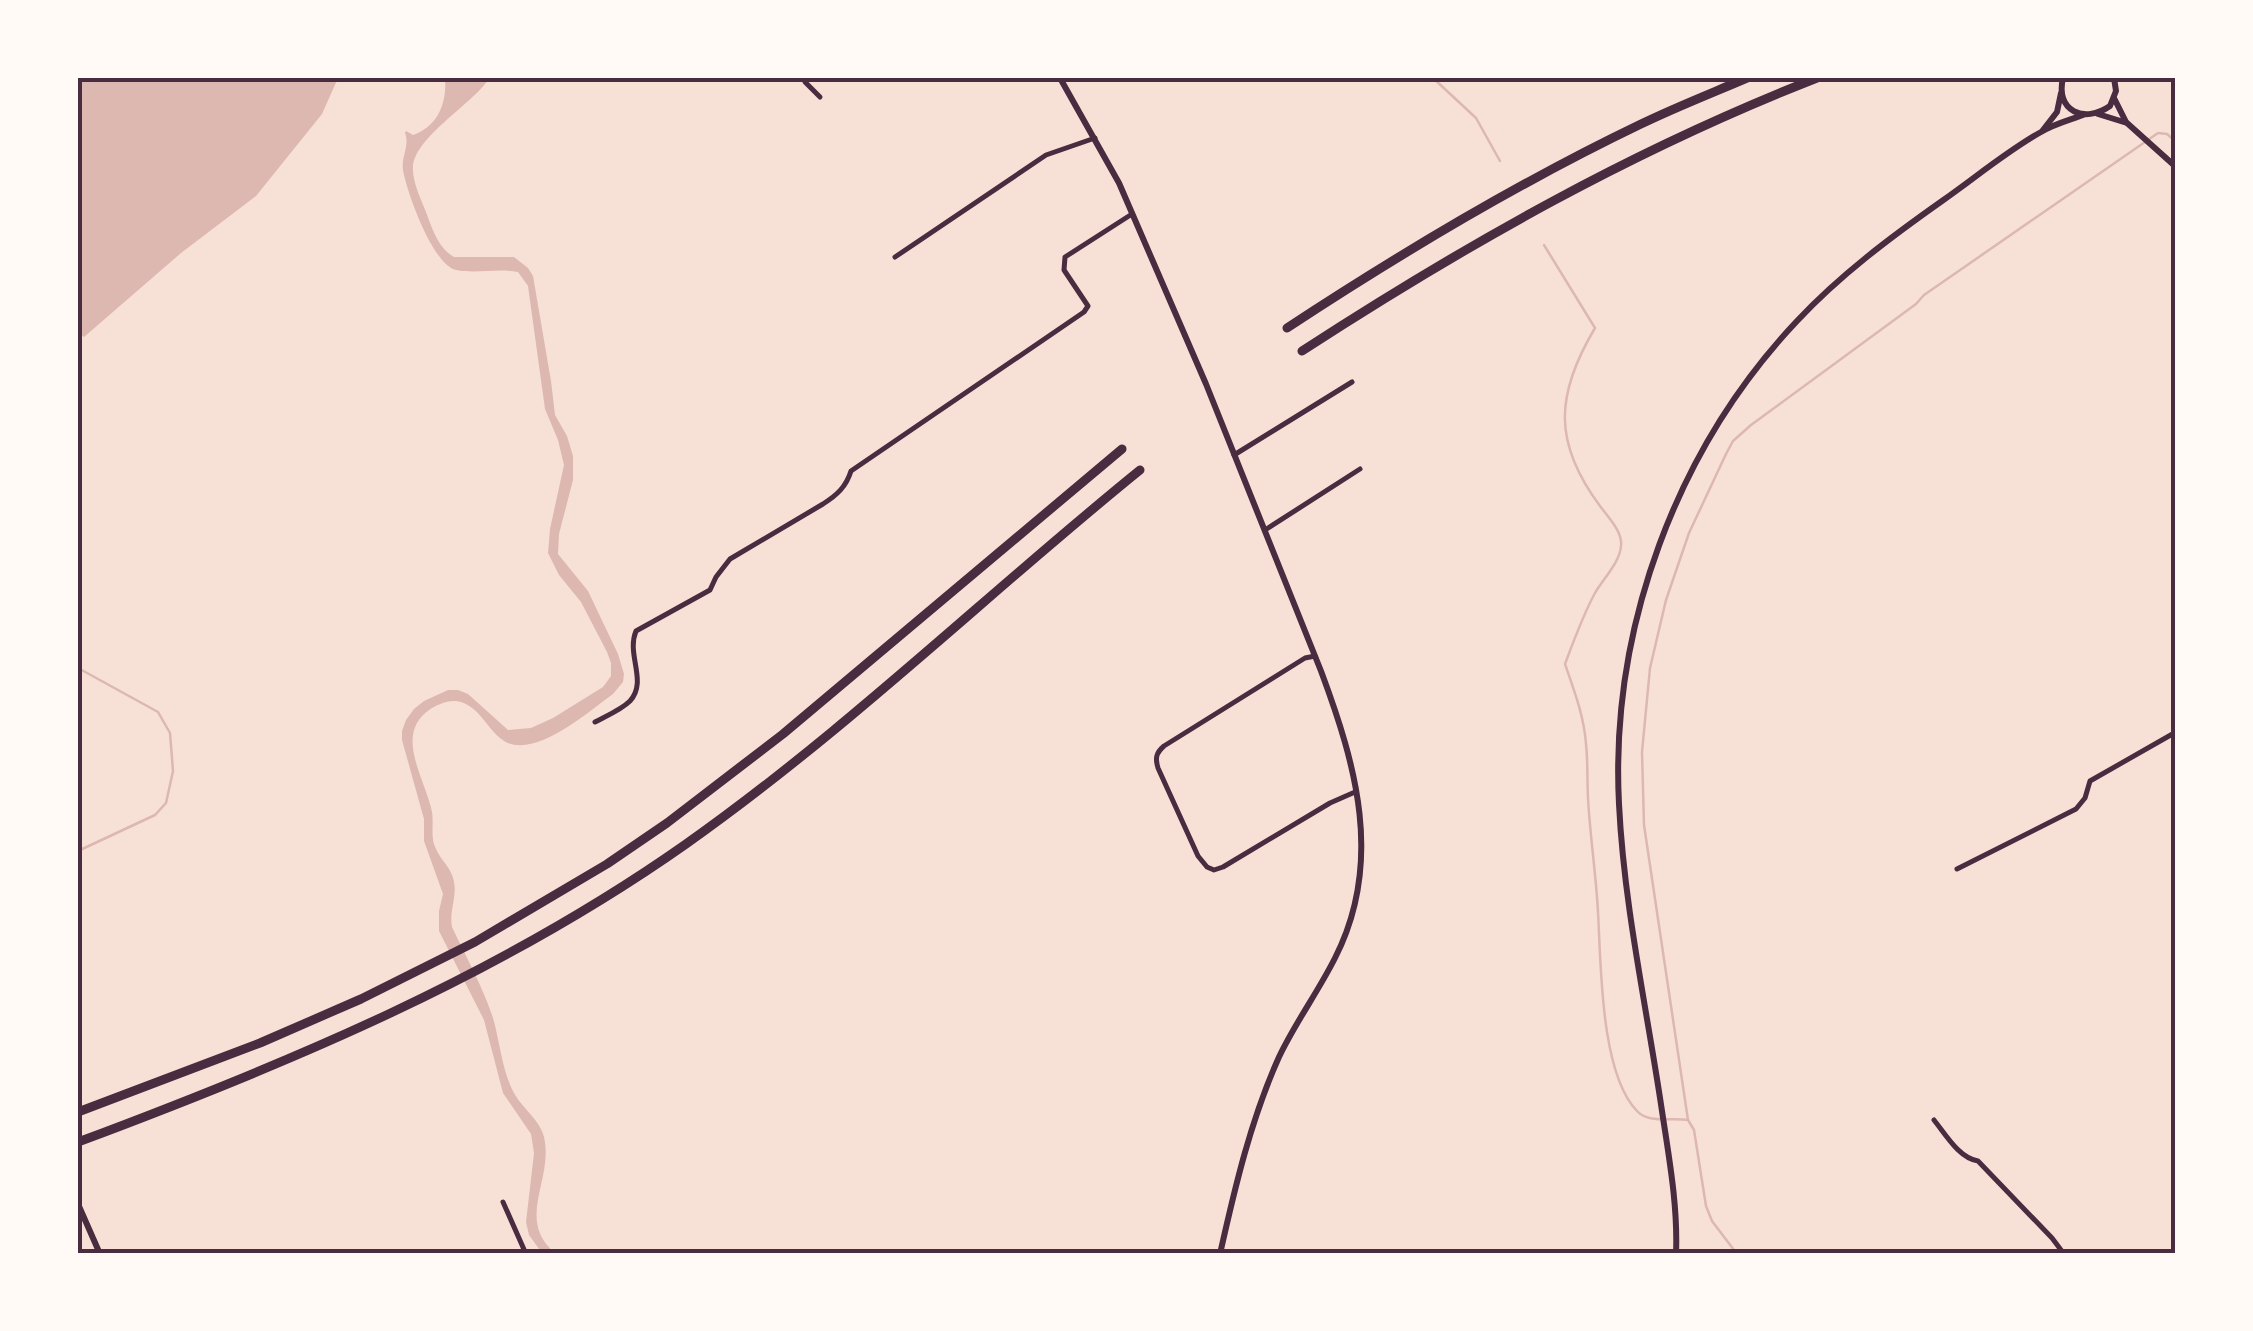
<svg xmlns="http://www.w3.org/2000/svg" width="2253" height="1331" font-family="'Fira Sans',sans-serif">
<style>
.water{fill:#dcb8b0}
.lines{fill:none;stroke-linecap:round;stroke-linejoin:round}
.stream{stroke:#dcb8b0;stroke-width:2.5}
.minor{stroke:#4a2c40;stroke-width:5}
.tertiary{stroke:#4a2c40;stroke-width:6}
.secondary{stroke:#4a2c40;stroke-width:6}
.motorway{stroke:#4a2c40;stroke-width:9}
.neatline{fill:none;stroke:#4a2c40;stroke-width:4}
</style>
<rect width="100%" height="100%" fill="#f7e1d7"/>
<g class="water">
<polygon points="78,78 338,78 322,114 256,196 181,253 84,337 78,332"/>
<path d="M445,78h43v2c-16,24 -74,58 -75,87 -1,14 8,32 13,45 6,16 12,36 28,45h60l14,11 5,8 18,105 4,34 12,21 6,20v24l-14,54 -1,20 30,37 30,63 6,20 -1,8 -10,12c-25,18 -83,70 -113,44 -14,-12 -21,-30 -39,-36 -10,-3 -20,1 -29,6 -40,25 -7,69 0,104 2,12 -2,26 4,37 5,12 16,19 18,33 3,16 -5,29 -2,45 14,30 31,60 41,91 7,24 9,53 21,75 8,15 26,27 30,44 10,43 -29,82 11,116h-13l-13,-18 -3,-13 8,-69 -3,-19 -28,-41 -19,-73 -45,-89v-20l4,-17 -19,-53v-22l-22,-79v-9l4,-11 8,-11 10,-8 24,-11h10l10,4 40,36 23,-2 22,-10 50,-31 8,-11v-13l-4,-11 -26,-50 -22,-27 -11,-22 2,-24 14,-64 -6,-25 -13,-31 -17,-123 -10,-14c-20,-4 -42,2 -62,-2 -23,-5 -49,-77 -53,-100 -2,-13 7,-25 2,-37l1,-2 7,4c25,-9 34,-32 32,-57z"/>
</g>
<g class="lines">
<g class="stream">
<polyline points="1433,78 1476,118 1500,161"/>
<path d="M1544,245l51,83c-40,67 -42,115 5,178 8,11 23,26 21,40 -1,16 -18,33 -26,47 -12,22 -21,47 -30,71 9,26 19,52 21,80 2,18 1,36 2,54 2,38 8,76 10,114 3,50 2,161 39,199 12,13 34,6 51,9l6,10 12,76 6,15 25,33"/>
<polyline points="78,668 158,712 170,733 173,771 166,803 155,815 78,851"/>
<polyline points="1688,1120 1644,825 1642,752 1650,668 1666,600 1689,533 1726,454 1733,441 1751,425 1916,304 1924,295 2158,133 2167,134 2176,142"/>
</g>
<g class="minor">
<polyline points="806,78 805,82 820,97"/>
<polyline points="895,257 1046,155 1095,138"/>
<polyline points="1234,455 1352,382"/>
<polyline points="1265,530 1360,469"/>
<path d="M1315,656l-10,2 -141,88c-8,7 -9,12 -6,22l40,88 9,11 7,3 9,-3 107,-64 25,-11"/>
<path d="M595,722c11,-6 26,-12 35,-21 18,-20 -4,-46 6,-70l74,-41 6,-13 14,-18 93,-55c14,-9 23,-17 28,-33l233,-159 4,-6 -24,-36 1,-13 67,-43"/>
<polyline points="1957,869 2076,809 2085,798 2090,781 2176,732"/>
<path d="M1934,1120c12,15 25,38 44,41l74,77 12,16"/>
<polyline points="503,1202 526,1254"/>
</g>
<g class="tertiary">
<polyline points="2114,98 2126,122"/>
<polyline points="2098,114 2127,123 2176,167"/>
<polyline points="78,1204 100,1254"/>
</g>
<g class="secondary">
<path d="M1060,78l59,105 87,201 115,287c35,94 63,191 14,287 -17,34 -40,65 -56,99 -28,62 -44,130 -59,197"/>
<path d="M2063,78c-8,33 21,46 47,28l6,-15 -2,-13"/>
<polyline points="2043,130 2057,112 2061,93"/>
<path d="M1676,1254c2,-48 -7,-96 -14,-143 -15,-102 -38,-204 -43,-307 -9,-175 57,-355 178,-483 43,-46 94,-84 145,-120 33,-23 65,-50 99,-69 13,-8 29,-12 42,-17"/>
<polyline points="2174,1254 2176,1253"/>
</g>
<g class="motorway">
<path d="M1287,328c114,-75 231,-145 354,-204 35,-17 71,-31 106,-46"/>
<path d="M1302,351c165,-107 331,-201 515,-273"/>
<polyline points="78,1112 260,1043 361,999 475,942 607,864 667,823 783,734 1122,449"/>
<path d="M78,1142c212,-79 422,-167 608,-298 160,-113 302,-251 454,-374"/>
</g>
</g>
<rect width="2253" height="1331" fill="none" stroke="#fffaf5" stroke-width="160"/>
<rect x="80" y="80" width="2093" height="1171" class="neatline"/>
</svg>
